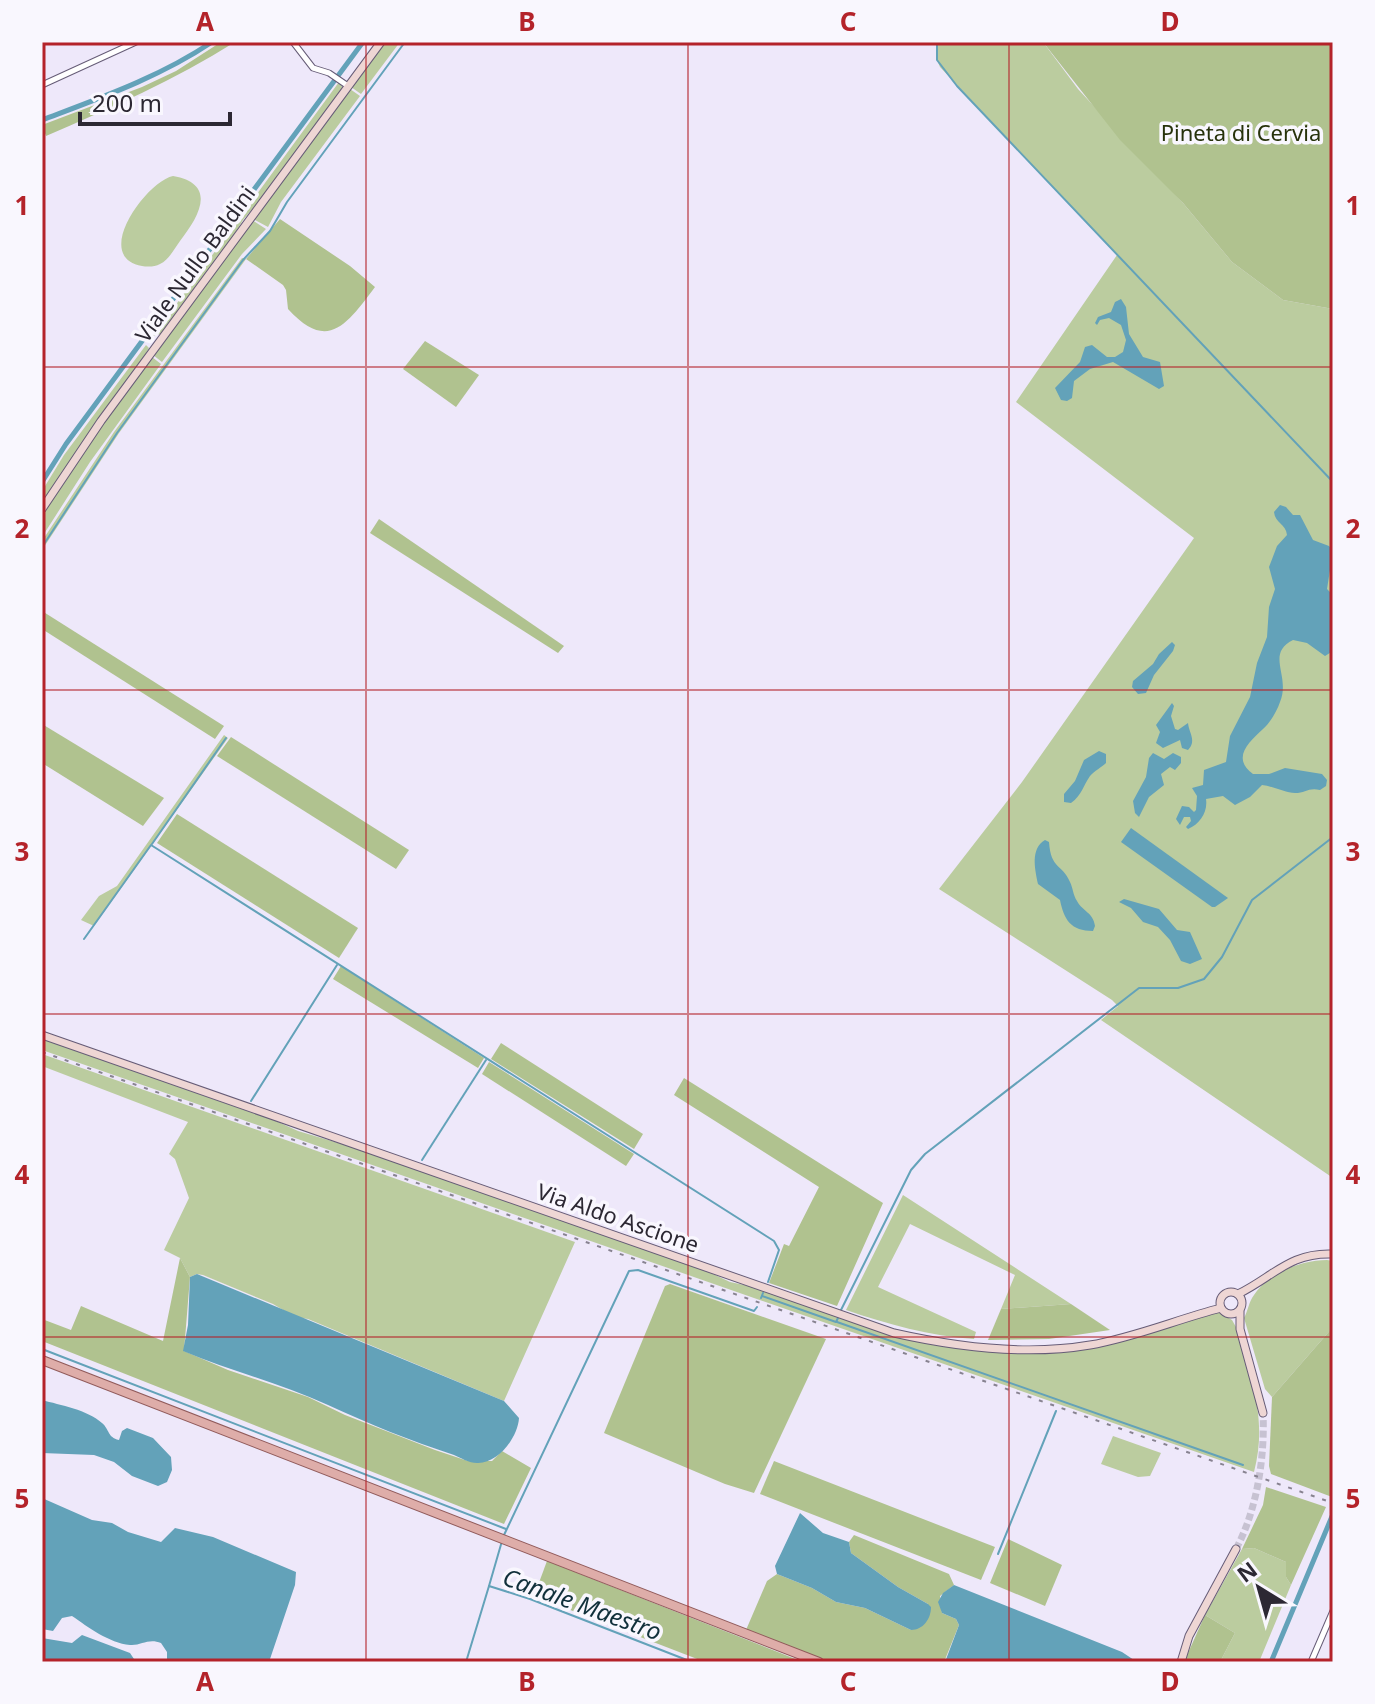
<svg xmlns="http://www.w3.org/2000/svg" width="1375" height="1704" font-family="'Noto Sans',sans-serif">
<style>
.green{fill:#bbcc9f}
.forest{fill:#b0c28f}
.water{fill:#63a2b9}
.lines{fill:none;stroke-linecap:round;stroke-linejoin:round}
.stream{stroke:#63a2b9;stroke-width:2}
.canal{stroke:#63a2b9;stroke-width:5}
.secondary-tunnel{stroke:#c7c2d2;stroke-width:7;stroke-dasharray:7 3.5;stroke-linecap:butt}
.street-casing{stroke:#665c77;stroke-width:7}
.secondary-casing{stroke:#665c77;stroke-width:9}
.primary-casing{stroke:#915b5b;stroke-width:10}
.street{stroke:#fff;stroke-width:5}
.secondary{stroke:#eed6d4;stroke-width:7}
.primary{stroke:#deada9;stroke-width:8}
.rail{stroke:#888391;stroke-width:2;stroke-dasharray:4 8;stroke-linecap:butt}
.grid{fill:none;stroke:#b4232a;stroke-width:2;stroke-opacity:0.55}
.labels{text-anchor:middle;stroke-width:7;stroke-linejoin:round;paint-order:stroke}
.park-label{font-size:22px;fill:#27320b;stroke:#f9f7fe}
.street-label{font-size:22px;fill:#2c2833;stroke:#f9f7fe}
.water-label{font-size:24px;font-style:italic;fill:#11303b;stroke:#f9f7fe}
.neatline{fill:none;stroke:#b4232a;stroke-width:3}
.grid-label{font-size:26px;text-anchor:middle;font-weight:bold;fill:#b4232a}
</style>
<rect width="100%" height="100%" fill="#eee8fa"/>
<g class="green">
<polygon points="384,42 400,42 361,94 351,87"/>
<polygon points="937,42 1043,42 1078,89 1183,203 1232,262 1283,300 1333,309 1333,1178 1101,1020 1118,1006 1112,1000 939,889 1022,782 1194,538 1016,402 1117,255 940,67 937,60"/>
<polygon points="339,82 343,88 268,190 243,220 229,243 163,333 153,336"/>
<polygon points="350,89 360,96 281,202 268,227 253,219"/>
<path d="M173,176c46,8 25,42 7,65 -6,8 -11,19 -20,23 -5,3 -13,3 -18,2 -51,-9 5,-85 31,-90z"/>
<polygon points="252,220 266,229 242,254 162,362 153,355"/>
<polygon points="242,258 246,259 119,433 42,550 42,541 114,432"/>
<polygon points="146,345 149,348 144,357 42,505 42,491 64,455"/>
<polygon points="152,357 161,364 90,462 42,537 42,515 101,426"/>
<polygon points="224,735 228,738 94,926 81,920 99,896 117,886"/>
<path d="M42,1039l234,82 22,10 47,14 366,128 19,9 19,4 159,53 76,12 31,1 76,-6 128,-34 13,8 4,7c15,52 32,91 18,145l-1212,-422z"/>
<polygon points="42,1054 575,1242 504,1401 308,1319 295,1317 273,1304 203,1275 197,1274 190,1277 180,1258 164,1250 189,1198 175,1159 169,1154 188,1122 42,1066"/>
<path d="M903,1195l168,109 -70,5 14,-34 -105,-51 -32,63 98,45 -2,7c-44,-3 -87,-15 -128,-29z"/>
<path d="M1327,1260l6,1v66l-61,70 -7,-8 -21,-71c4,-7 5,-17 10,-23 14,-22 48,-35 73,-35z"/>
<polygon points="1113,1436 1161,1453 1150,1476 1138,1477 1101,1464"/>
<polygon points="1254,1548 1286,1562 1286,1577 1291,1585 1259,1662 1220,1662 1235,1633 1205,1615 1242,1549"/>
</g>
<g class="forest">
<path d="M221,42h14c-60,38 -124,66 -189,94l-4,-11 100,-38 34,-16z"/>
<polygon points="1043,42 1333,42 1333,309 1283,300 1232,262 1183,203 1120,140"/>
<path d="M280,219l70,47 25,21c-28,37 -47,66 -87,22l-2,-19 -3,-5 -37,-26z"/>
<polygon points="425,341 479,375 456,407 403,369"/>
<polygon points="379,519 564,646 558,653 370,533"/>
<polygon points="42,611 224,726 215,739 42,629"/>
<polygon points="42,724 164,798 143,826 42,763"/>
<polygon points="231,737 409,850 396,869 217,756"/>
<polygon points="177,814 358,928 339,958 157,843"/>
<polygon points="341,966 484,1058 478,1068 333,979"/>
<polygon points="501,1043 643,1134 634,1149 491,1059"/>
<polygon points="489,1062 634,1154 626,1166 482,1074"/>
<polygon points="684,1078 883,1203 837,1306 769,1283 784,1244 789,1246 819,1187 674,1095"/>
<polygon points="180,1258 190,1277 184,1351 228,1370 308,1397 345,1415 435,1450 468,1461 492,1461 502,1451 531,1468 504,1524 42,1341 42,1319 71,1330 81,1306 163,1341"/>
<polygon points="670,1284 826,1339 754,1493 725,1484 604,1433 665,1286"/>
<polygon points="1071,1304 1110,1330 1049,1339 988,1340 1001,1309"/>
<polygon points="1333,1327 1333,1496 1332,1497 1271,1474 1269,1466 1272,1397"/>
<polygon points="774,1461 995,1547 981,1580 760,1494"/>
<polygon points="1266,1487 1326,1507 1291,1585 1286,1577 1286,1562 1254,1548 1242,1549 1263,1505"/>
<polygon points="854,1535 949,1574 954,1585 940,1596 942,1613 956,1619 959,1625 944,1662 828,1662 746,1630 767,1581 777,1574 812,1588 836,1602 865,1608 911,1630 928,1604 898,1587 851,1553 849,1542"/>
<polygon points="1008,1539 1062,1565 1045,1606 990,1583"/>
<polygon points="547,1561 803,1662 705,1662 534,1596"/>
<polygon points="1205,1615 1235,1633 1220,1662 1184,1662"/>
</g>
<g class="water">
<polygon points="1121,299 1126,307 1129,334 1143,357 1160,362 1164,386 1159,389 1113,362 1090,369 1074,381 1072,398 1067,401 1061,400 1055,388 1080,362 1085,347 1092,345 1107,357 1115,357 1123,352 1126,340 1121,325 1109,318 1100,320 1097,325 1095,323 1098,317 1111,312 1115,302"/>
<path d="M1280,505l6,2 7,8h7l13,25 16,6 4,5 -6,38 6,6v56l-8,5 -18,-13 -14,-3c-28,14 -2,36 -13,62 -3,9 -10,21 -17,27 -14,13 -32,29 -10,45h16l16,-6 37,6 5,6 -1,6 -6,4c-11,-3 -15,3 -25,3 -10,0 -22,-7 -33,-8l-12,12 -15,8 -12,-9 -17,3c2,13 -6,25 -18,30l-2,-2 5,-6 -1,-4h-6l-4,8 -4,-6 6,-13 7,1 5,5 2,-2 1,-14 -5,-8 11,-3 1,-15 22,-8 4,-26 20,-39 7,-34 10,-26 2,-30 6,-18 -6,-22 8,-21 10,-11c-1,-11 -12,-12 -13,-23z"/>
<polygon points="1172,642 1175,645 1173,651 1154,675 1146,693 1138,694 1132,687 1133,681 1153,664 1159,654"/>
<path d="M1172,703l2,3 -3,10 4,13 3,1 10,-7c1,10 9,18 0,27l-6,-2 -2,-8 -17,8 -7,-5 4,-11 -4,-7z"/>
<path d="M1099,751l7,3v9c-4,4 -12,8 -16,13 -7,10 -8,19 -19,27l-7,-1v-8l11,-13 9,-21z"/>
<polygon points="1153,753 1164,759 1173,753 1181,757 1181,763 1175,770 1170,767 1161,774 1164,785 1149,797 1139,817 1135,813 1133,801 1146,777 1149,758"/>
<polygon points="1131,828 1228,898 1215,907 1212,907 1121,842"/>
<path d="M1045,840l4,2c2,28 13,21 21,40 3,6 3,13 7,19 6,11 16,11 18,25l-2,5c-22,0 -29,-11 -33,-31l-22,-16c-3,-15 -8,-35 7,-44z"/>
<polygon points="1124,899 1159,909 1177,930 1190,932 1202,959 1190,964 1181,961 1170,940 1158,927 1143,922 1131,908 1119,902"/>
<path d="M197,1274l307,127 15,17c-1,19 -21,46 -42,45 -8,0 -16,-5 -23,-8 -43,-14 -85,-31 -126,-50 -46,-21 -97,-34 -145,-54l5,-26 2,-48z"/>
<path d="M42,1400c18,5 46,10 60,23 8,7 5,14 17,17l3,-9 5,-3 26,10 18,19 1,13 -5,12 -9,4 -26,-10 -18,-14 -20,-7 -52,-2z"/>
<path d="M42,1498l50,22 20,3 16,9 33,10 14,-14 38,9 83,35 -1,13 -26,77h-102v-10l-6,-9c-13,-5 -20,3 -31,2 -21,-2 -42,-18 -58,-29l-10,2 -9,13 -11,-2z"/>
<path d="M800,1513l23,20 26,9 2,11 47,34 30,17 3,3c0,12 -8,23 -20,23l-46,-22 -29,-6 -24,-14 -35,-14 -2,-8z"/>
<polygon points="954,1585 1122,1652 1137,1662 945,1662 959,1625 956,1619 942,1613 938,1602 943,1593"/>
<polygon points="82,1635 130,1653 136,1662 42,1662 42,1638 72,1643"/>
</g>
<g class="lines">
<g class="stream">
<polyline points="937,42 937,60 957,86 1333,482"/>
<polyline points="42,547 117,433 243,260 270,231 287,202 405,42"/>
<polyline points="152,844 226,738"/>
<polyline points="84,939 151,845 774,1241 779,1250 768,1282"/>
<polyline points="251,1101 337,965"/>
<polyline points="422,1160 486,1060"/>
<polyline points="762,1296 836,1322 838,1318"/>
<polyline points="761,1298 763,1293"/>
<polyline points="840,1312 911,1170 925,1154 1139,988 1178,988 1204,979 1222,957 1252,900 1333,837"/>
<polyline points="837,1322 1243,1465"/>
<polyline points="42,1349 506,1529"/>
<polyline points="504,1535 629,1271 638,1270 754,1311 757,1307"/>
<polyline points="998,1554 1056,1411"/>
<polyline points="489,1586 502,1541"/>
<polyline points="466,1662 489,1586 530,1599 692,1662"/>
</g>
<g class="canal">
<path d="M42,120c58,-22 118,-43 170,-78"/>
<polyline points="42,482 66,444 363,42"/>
<polyline points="1271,1662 1333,1514"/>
</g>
<path class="secondary-tunnel" d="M1236,1549c21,-39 29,-92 27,-136"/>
<g class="street-casing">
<g id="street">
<polyline points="293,42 313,68 329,73 348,86"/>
<polyline points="42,85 136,42"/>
<polyline points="1311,1662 1333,1611"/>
</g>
</g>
<g class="secondary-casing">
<g id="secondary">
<polyline points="42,509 101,421 381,42"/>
<path d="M42,1035l852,298c62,14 132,23 196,12 43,-7 88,-26 131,-37"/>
<circle cx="1231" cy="1303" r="11"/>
<path d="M1238,1294c35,-17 52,-42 95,-40"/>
<polyline points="1240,1311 1240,1329 1263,1413"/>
<polyline points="1181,1662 1189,1636 1236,1549"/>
</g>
</g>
<g class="primary-casing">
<polyline id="primary" points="42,1360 819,1662"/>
</g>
<use href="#street" class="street"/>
<use href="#secondary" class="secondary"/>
<use href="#primary" class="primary"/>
<polyline class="rail" points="42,1052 1333,1503"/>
</g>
<path class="grid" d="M366,42v1620M688,42v1620M1009,42v1620M42,367h1291M42,690h1291M42,1014h1291M42,1337h1291"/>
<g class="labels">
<g class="park-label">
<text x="1241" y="141">Pineta di Cervia</text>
</g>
<g class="street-label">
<text transform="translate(195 264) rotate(-54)" y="8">Viale Nullo Baldini</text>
<text transform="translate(618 1218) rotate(19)" y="8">Via Aldo Ascione</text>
</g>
<g class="water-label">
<text transform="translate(582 1605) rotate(20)" y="8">Canale Maestro</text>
</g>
</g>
<rect width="1375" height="1704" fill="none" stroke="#f9f7fe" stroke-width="88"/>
<g transform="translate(1259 1588) rotate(323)" stroke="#f9f7fe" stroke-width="6" paint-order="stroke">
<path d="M0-6L14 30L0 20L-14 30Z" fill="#2c2833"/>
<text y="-12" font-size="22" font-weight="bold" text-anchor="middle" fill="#2c2833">N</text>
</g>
<path d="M80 112v12h150v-12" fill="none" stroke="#2c2833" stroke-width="4"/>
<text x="92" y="112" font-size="24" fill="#2c2833" stroke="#f9f7fe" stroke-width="6" paint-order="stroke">200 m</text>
<rect x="44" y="44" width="1287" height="1616" class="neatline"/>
<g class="grid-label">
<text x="205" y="31">A</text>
<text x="527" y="31">B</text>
<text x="848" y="31">C</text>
<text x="1170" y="31">D</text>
<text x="22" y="215">1</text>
<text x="1353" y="215">1</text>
<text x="22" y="538">2</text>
<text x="1353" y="538">2</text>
<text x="22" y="861">3</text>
<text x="1353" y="861">3</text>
<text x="22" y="1184">4</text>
<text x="1353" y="1184">4</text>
<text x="22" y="1508">5</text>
<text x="1353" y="1508">5</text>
<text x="205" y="1691">A</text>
<text x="527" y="1691">B</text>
<text x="848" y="1691">C</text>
<text x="1170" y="1691">D</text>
</g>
</svg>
